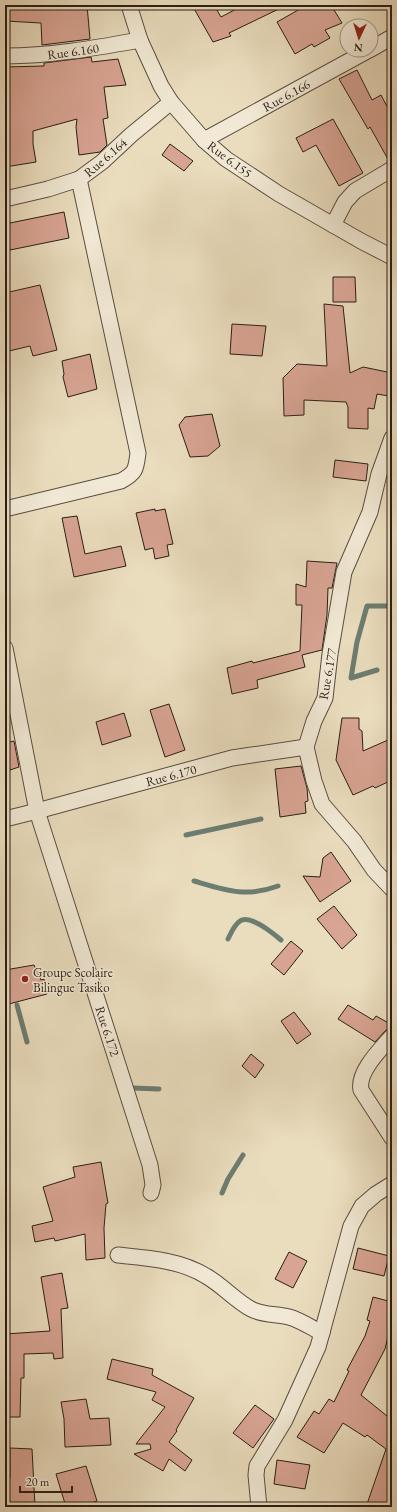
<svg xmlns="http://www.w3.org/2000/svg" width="397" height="1512" font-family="'EB Garamond',serif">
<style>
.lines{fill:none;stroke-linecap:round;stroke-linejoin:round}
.stream{stroke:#6c7d71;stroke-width:5}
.building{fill:#d8a493;stroke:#2a1e16}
.street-casing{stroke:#5a4e40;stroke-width:17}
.street{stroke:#f1e9d5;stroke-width:15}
.poi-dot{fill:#8f2418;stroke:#f1e9d5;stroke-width:1.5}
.labels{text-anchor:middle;stroke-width:3;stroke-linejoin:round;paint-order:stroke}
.street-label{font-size:13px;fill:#2a1e16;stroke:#f1e9d5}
.poi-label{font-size:13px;fill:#2a1e16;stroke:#f1e9d5;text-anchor:start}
</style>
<rect width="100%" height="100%" fill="#eaddbe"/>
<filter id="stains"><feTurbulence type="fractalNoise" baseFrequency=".005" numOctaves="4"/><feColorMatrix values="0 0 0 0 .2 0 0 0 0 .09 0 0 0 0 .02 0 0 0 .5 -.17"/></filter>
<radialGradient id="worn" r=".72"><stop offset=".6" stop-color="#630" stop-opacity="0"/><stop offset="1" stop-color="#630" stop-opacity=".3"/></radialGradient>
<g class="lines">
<g class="stream">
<polyline points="377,670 351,678 357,642 367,606 392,606"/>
<polyline points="186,835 261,819"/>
<path d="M194,881c31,9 52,17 84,5"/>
<path d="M228,939c3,-6 6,-14 12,-18 10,-7 34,13 41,19"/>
<polyline points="17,1005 27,1042"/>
<polyline points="133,1088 159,1089"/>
<polyline points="222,1193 228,1179 243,1155"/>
</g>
</g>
<g class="building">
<polygon points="5,5 87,5 90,39 42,45 41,23 5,21"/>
<polygon points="192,5 214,5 221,17 244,5 287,5 229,33 231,36 213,42"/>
<polygon points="307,5 331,5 342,23 325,30 330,38 314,47 312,44 295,54 277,22"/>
<polygon points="91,57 92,62 118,59 126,85 104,87 108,118 103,119 107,145 100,152 79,155 76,127 77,119 33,131 33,144 36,162 5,167 5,112 7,112 5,67 44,66 44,63"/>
<polygon points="357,70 372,100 381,95 392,116 392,160 389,161 370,127 368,129 339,79"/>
<polygon points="333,119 363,173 339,186 316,145 303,152 296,138"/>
<polygon points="170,144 193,161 184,171 162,155"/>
<polygon points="64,212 69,238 10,250 5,224"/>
<polygon points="333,277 355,277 356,302 333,302"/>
<polygon points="40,285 57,350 33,356 30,346 5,352 5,293"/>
<polygon points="324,304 343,306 350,373 363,367 392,373 389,396 377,394 374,409 368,408 368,429 348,428 348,407 346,402 304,400 304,415 284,416 283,378 297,364 327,366"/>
<polygon points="232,324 266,326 262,356 230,354"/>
<polygon points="90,354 97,389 68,397 63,377 64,374 62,361"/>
<polygon points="212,414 220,446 208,456 190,457 179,425 185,417"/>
<polygon points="335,460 368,464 366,481 333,477"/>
<polygon points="155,509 155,511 165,509 173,544 167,545 169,556 155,559 153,548 145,550 136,513"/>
<polygon points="77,516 85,554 121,546 126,566 74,577 62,518"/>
<polygon points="307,561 337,563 332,588 328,588 327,615 322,650 302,655 305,667 257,680 258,688 232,694 227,668 252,661 253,663 300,651 302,605 296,605 296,584 306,587"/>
<polygon points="169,704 185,750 165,757 150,710"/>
<polygon points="124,713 131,736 102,745 96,722"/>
<polygon points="342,718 359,718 359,729 362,731 363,751 388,740 392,750 392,780 375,788 373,786 353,795 336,760"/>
<polygon points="14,741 19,767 10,770 5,751 5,743"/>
<polygon points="301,766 307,788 308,801 305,802 306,813 280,817 275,769"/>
<polygon points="331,852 351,881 320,902 303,876 320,877 323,858"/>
<polygon points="334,906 357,935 342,949 317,919"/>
<polygon points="291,941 303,951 284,975 271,964"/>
<polygon points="34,965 41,980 44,979 47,994 5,1005 5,970"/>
<polygon points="348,1005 373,1020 376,1016 392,1025 392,1027 386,1030 375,1042 338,1019"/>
<polygon points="294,1012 311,1034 297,1044 281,1021"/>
<polygon points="251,1054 264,1065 255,1078 242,1066"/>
<polygon points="101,1162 108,1203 106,1204 104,1228 105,1258 86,1260 85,1234 55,1241 54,1238 35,1242 32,1226 53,1221 43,1187 75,1177 73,1167"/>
<polygon points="358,1248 389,1256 384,1276 353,1269"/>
<polygon points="289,1252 307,1261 293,1288 275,1279"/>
<polygon points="62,1273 68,1308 61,1309 63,1358 54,1359 53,1353 24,1354 24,1378 21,1378 20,1417 5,1417 5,1334 50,1331 41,1277"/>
<polygon points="373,1297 392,1302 392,1320 385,1349 361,1395 392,1420 392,1507 366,1507 386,1449 367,1435 365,1437 343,1423 324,1453 297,1437 314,1411 319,1414 329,1399 334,1402 349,1371 347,1370 365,1336 370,1321 367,1320"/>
<polygon points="112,1359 153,1369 152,1375 194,1398 176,1430 177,1431 169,1442 192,1460 185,1471 169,1459 163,1471 134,1454 151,1449 150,1444 136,1444 165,1407 152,1400 156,1392 107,1379"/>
<polygon points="86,1399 90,1419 109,1418 111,1445 65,1447 64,1419 61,1402"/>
<polygon points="255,1405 274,1419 253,1448 233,1433"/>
<polygon points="10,1448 32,1449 35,1506 5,1507 5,1479 10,1478"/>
<polygon points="277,1460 310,1465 305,1489 274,1484"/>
<polygon points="86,1466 97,1501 82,1507 66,1507 56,1474"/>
</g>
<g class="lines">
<g class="street-casing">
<g id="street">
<polyline points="129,5 140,40 161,86 171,102 204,140 226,159 279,194 361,241 392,257"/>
<polyline points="371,49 392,37"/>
<path d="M5,56c46,0 90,-8 135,-16"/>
<polyline points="204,140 369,50"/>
<polyline points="5,199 48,189 79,179 102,162 131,135 171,102"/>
<polyline points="333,225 345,202 355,191 392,169"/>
<polyline points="392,438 379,474 370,512 344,572 330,654 325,698 314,721 306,747 314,781 322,804 354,841 374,870 392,889"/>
<path d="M5,509l116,-28c15,-8 15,-12 17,-28l-59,-274"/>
<polyline points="5,648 37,811 232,758 306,747"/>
<polyline points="5,819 37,811 150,1165 153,1185 151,1193"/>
<path d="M392,1036c-11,13 -35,36 -31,54l31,48"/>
<path d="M118,1255c30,3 62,5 88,21 16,9 30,25 45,33 11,6 25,5 38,8 11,3 23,11 33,16"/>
<polyline points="259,1507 256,1475 257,1466 285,1420 318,1347 351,1226 362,1206 376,1194 392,1184"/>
</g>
</g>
<use href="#street" class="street"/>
</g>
<circle class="poi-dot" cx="25" cy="979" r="4"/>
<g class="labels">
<g class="street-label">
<text transform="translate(73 51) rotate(-8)" y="5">Rue 6.160</text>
<text transform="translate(286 95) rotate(-29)" y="5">Rue 6.166</text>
<text transform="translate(105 157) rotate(-41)" y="5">Rue 6.164</text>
<text transform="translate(230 159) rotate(37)" y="5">Rue 6.155</text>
<text transform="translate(327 674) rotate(-80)" y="5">Rue 6.177</text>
<text transform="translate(171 775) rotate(-15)" y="5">Rue 6.170</text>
<text transform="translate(108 1031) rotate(72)" y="5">Rue 6.172</text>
</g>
<g class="poi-label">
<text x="33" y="977">Groupe Scolaire<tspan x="33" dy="15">Bilingue Tasiko</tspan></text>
</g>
</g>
<rect width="397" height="1512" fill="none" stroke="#eaddbe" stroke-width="20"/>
<rect x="6" y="6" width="385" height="1500" fill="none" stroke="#2a1e16" stroke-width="2"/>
<rect x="10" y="10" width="377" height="1492" fill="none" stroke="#2a1e16"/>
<g transform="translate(359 38) rotate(184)"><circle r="19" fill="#f1e9d5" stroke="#a19889"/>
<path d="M0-3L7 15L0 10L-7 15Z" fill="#8f2418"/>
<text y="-6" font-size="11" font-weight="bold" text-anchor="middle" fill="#2a1e16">N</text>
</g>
<path d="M20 1486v6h52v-6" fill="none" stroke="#2a1e16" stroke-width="2"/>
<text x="26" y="1486" font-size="12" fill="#2a1e16" stroke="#f1e9d5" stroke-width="3" paint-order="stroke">20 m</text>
<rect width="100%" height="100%" filter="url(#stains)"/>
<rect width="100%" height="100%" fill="url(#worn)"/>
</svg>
